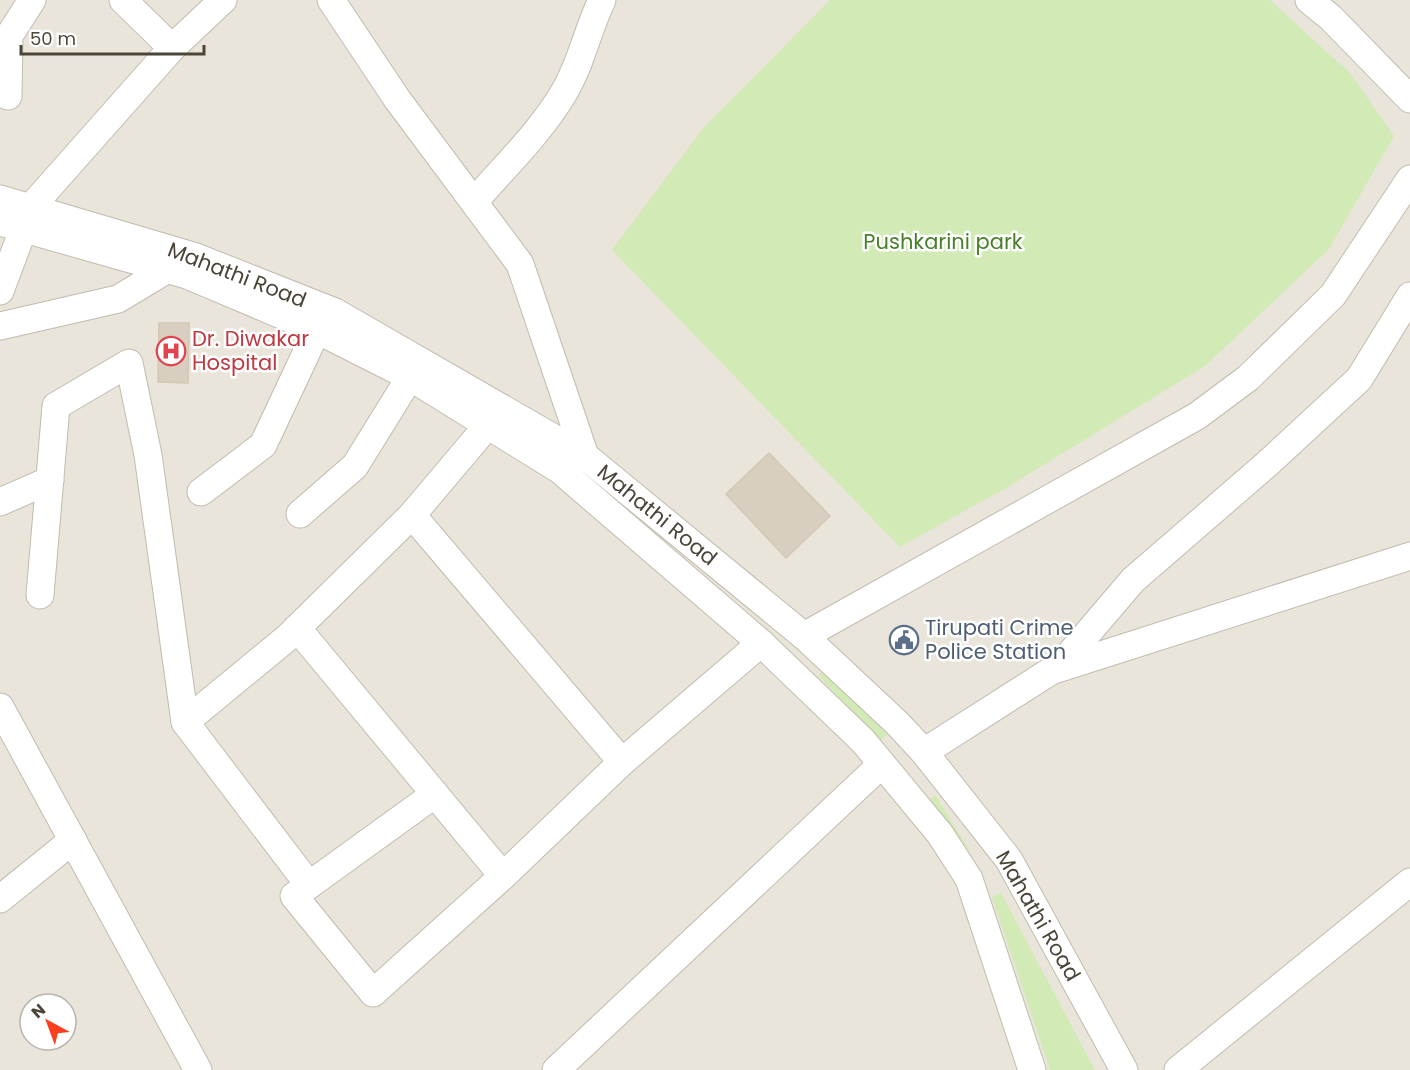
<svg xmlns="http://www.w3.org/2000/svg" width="1410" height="1070" font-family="Poppins,sans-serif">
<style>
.residential{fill:#eae5da;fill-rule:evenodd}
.green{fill:#d2eab5}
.building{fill:#d8cfc1;stroke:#d3c7b4;stroke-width:1.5}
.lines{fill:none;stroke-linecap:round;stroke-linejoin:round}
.minor-casing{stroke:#c2bbae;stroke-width:29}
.minor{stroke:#fff;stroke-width:27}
.labels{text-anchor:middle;stroke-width:5;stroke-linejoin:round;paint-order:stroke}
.park-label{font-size:21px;fill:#4a7f2a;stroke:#fff}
.street-label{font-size:21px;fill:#4b4439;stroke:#fff}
.health-label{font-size:21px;fill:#be3a42;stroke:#fff;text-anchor:start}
.service-label{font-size:21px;fill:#4e5e75;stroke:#fff;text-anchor:start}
</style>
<rect width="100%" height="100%" fill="#f6f3ec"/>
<path class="residential" d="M0,0h1410v1070h-1410zM30,1004h36v36h-36z"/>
<g class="green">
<polygon points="830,0 1270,0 1351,74 1394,136 1329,249 1205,366 1006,488 900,547 612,250 705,126"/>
<polygon points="822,672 890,731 880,741 818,675"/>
<polygon points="935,795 969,849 968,850 927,801"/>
<polygon points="1001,893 1095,1070 1050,1070 992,897"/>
</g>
<g class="building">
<polygon points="159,323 189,323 188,383 158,382"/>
<polygon points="769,453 830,516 786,558 726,494"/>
</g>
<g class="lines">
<g class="minor-casing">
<g id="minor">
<polyline points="123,0 172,48"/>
<polyline points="331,0 397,99 520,264 585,456 577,460"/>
<polyline points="1309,0 1331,18 1410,99"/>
<polyline points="8,96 9,36 32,0"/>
<polyline points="0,199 196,257 335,312 585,456 804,636 897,723 924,752 1009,860 1124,1070"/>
<path d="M474,202c30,-35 65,-68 89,-108 18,-29 24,-63 39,-94"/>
<polyline points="0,222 187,275 317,330 410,377 560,470 761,643 863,741 940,834 969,879 1032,1070"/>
<polyline points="0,291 32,206 172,48 223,0"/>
<polyline points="0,326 118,299 168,269"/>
<polyline points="201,492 263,445 317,330"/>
<polyline points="0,502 50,480"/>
<polyline points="300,514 355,466 410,377"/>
<polyline points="412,515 622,762"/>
<polyline points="40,595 56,406 129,363 148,455 185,722 287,638 412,515 488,425"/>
<polyline points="297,628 503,876"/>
<polyline points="804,636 1197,416 1248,378 1333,295 1410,179"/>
<polyline points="1058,668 1133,580 1267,464 1359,379 1410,296"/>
<polyline points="0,707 198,1070"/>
<polyline points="185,722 309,885"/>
<polyline points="924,752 1051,671 1410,556"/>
<polyline points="435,794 294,896 373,993 503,876 622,762 761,643"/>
<polyline points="0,899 73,840"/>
<polyline points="556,1070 882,764"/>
<polyline points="1178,1070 1410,882"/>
</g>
</g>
<use href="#minor" class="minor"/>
</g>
<defs>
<g id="hospital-ring" transform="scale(1.5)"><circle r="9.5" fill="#fff" stroke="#e0444e" stroke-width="1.5"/><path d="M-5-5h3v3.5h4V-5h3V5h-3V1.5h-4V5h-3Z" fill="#e0444e"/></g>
<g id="civic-ring" transform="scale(1.5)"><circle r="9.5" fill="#fff" stroke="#5c6f8a" stroke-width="1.5"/><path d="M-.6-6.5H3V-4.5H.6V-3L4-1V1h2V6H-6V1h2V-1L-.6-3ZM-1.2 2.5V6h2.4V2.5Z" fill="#5c6f8a"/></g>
</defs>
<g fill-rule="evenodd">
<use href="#hospital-ring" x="171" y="351"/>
<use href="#civic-ring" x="904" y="640"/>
</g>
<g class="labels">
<g class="park-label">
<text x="943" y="249">Pushkarini park</text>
</g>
<g class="street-label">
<text transform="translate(237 275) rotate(21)" y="7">Mahathi Road</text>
<text transform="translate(657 515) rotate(39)" y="7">Mahathi Road</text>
<text transform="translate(1038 916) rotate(60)" y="7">Mahathi Road</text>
</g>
<g class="health-label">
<text x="192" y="346">Dr. Diwakar<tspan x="192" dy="24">Hospital</tspan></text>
</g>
<g class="service-label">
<text x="925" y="635">Tirupati Crime<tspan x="925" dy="24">Police Station</tspan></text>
</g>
</g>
<g transform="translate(48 1022) rotate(319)"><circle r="28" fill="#ffffff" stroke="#b7b4b0" stroke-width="1.5"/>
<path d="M0-4.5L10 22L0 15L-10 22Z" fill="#fc3f1d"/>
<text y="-9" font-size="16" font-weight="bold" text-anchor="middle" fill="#4b4439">N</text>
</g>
<path d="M21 45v9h183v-9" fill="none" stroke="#4b4439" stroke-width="3"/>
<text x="30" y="45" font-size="18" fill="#4b4439" stroke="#ffffff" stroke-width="4.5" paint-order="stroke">50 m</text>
</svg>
